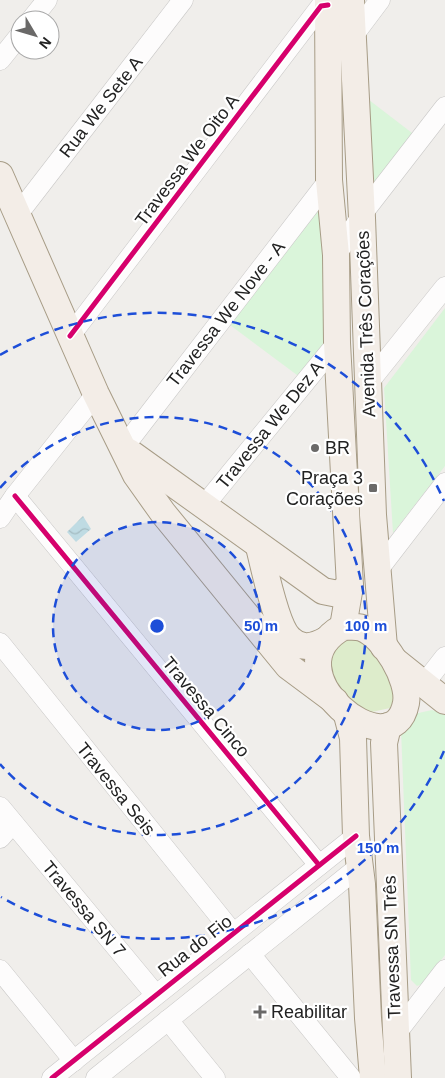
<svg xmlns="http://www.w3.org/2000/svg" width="445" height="1078" font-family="Helvetica,sans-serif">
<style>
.grass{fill:#ddeccb}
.park{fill:#daf5da}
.water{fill:url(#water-waves)}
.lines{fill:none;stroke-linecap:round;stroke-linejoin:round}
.minor-casing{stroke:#c9c8c7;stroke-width:21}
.major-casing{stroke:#a79c86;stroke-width:28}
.minor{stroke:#fdfcfc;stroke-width:20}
.major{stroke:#f3ede7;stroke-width:26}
.cycleway-casing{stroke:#fff;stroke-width:8}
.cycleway{stroke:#d6006c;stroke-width:5}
.ring{fill:none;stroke:#1d4ed8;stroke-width:2.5;stroke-dasharray:9 6}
.poi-dot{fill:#6a6968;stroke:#fff;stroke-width:2}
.labels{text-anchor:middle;stroke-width:4.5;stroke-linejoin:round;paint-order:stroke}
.street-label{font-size:18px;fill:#222;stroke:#fff}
.poi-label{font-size:18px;fill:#222;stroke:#fff;text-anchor:start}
.centre{fill:#1d4ed8;stroke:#fff;stroke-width:2.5}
.ring-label{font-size:15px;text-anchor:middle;font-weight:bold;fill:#1d4ed8;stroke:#fff;stroke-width:4.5;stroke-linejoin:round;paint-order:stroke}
</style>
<defs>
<pattern id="water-waves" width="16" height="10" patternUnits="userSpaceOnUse" patternTransform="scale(1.25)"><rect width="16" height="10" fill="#bfdbe3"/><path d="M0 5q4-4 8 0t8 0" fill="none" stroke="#a4bcc2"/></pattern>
</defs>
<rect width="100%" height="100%" fill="#f0eeeb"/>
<path class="grass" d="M350,635l11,4 28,35 6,22 -5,12 -23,5c-13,-11 -31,-26 -36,-43 -2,-8 4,-20 5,-28z"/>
<g class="park">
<polygon points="369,100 416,136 369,189"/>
<polygon points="324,201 334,335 301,378 230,325"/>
<polygon points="445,308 445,466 393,533 384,388"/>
<polygon points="432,710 445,715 445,955 422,984 417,986 411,980 401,730 414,714"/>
</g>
<polygon class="water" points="83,516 91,529 76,542 67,532"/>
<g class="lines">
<g class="minor-casing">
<g id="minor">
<polyline points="31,20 47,0"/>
<polyline points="353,36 380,0"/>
<polyline points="0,60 20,35"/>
<polyline points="18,214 183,0"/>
<polyline points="336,255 366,209 445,107"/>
<polyline points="70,336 321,6 328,5"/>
<polyline points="369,382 445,287"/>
<polyline points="123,448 329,180"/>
<polyline points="15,496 319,865"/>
<polyline points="203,507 337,343"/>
<polyline points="0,518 15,496 96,394"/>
<polyline points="378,570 445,483"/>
<polyline points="0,643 233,933"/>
<polyline points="424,684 445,657"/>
<polyline points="0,807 155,994"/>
<polyline points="0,838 13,823"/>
<polyline points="250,954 351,1078"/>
<polyline points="0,970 74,1061"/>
<polyline points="168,1020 215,1078"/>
<polyline points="395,1035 445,970"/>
<polyline points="52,1078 356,836"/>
<polyline points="96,1078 360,866"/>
</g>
</g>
<g class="major-casing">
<g id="major">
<polyline points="328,0 329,180 336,255 337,343 350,586 343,627"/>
<polyline points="351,0 362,218 373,515 384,647"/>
<polyline points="0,175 96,394 136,475 163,513 288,666 335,701"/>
<polyline points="129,452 323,591 338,594 350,586"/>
<path d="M259,547c5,19 17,80 31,92 11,11 23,8 36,1"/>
<path d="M343,627c6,0 13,-1 19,1 22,8 48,52 44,75 -13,71 -141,-33 -63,-76z"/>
<polyline points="395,661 445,701"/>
<polyline points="347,715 353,738 356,836 362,884 368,1018 373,1078"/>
<polyline points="388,726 384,743 398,1078"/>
</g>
</g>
<use href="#minor" class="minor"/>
<use href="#major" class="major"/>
<g class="cycleway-casing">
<g id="cycleway">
<polyline points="70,336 321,6 328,5"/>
<polyline points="15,496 319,865"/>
<polyline points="52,1078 356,836"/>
</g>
</g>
<use href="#cycleway" class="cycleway"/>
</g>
<circle cx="157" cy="626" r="104" fill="#1d4ed8" fill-opacity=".12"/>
<g class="ring">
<circle cx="157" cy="626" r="104"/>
<path d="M0 488A209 209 0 1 1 0 764"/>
<path d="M444 751A313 313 0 0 1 1 897M0 355A313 313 0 0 1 444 501"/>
</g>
<g class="poi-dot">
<circle cx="315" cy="448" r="5"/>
<rect x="368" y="483" width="10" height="10" rx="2.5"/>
<path d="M257.5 1004.5h5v5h5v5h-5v5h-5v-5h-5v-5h5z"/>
</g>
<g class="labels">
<g class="street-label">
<text transform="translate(101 107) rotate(-52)" y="6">Rua We Sete A</text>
<text transform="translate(187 160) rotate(-53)" y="6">Travessa We Oito A</text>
<text transform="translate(226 314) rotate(-52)" y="6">Travessa We Nove - A</text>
<text transform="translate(366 324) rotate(-92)" y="6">Avenida Três Corações</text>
<text transform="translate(270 425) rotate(-51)" y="6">Travessa We Dez A</text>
<text transform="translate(206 707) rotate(50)" y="6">Travessa Cinco</text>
<text transform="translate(116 789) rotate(51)" y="6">Travessa Seis</text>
<text transform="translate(84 909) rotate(50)" y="6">Travessa SN 7</text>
<text transform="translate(195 946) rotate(-38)" y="6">Rua do Fio</text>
<text transform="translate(392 947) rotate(-92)" y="6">Travessa SN Três</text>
</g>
<g class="poi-label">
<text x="325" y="454">BR</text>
<text x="363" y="484" text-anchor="end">Praça 3<tspan x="363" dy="21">Corações</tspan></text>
<text x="271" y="1018">Reabilitar</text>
</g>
</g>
<circle cx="157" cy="626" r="8" class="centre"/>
<g class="ring-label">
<text x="261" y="631">50 m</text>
<text x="366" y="631">100 m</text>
<text x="378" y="853">150 m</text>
</g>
<g transform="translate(35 35) rotate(128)"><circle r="24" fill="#ffffff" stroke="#a7a7a7"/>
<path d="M0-4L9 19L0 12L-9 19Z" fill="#6a6968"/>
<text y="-8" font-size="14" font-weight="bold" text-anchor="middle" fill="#222222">N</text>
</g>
</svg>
